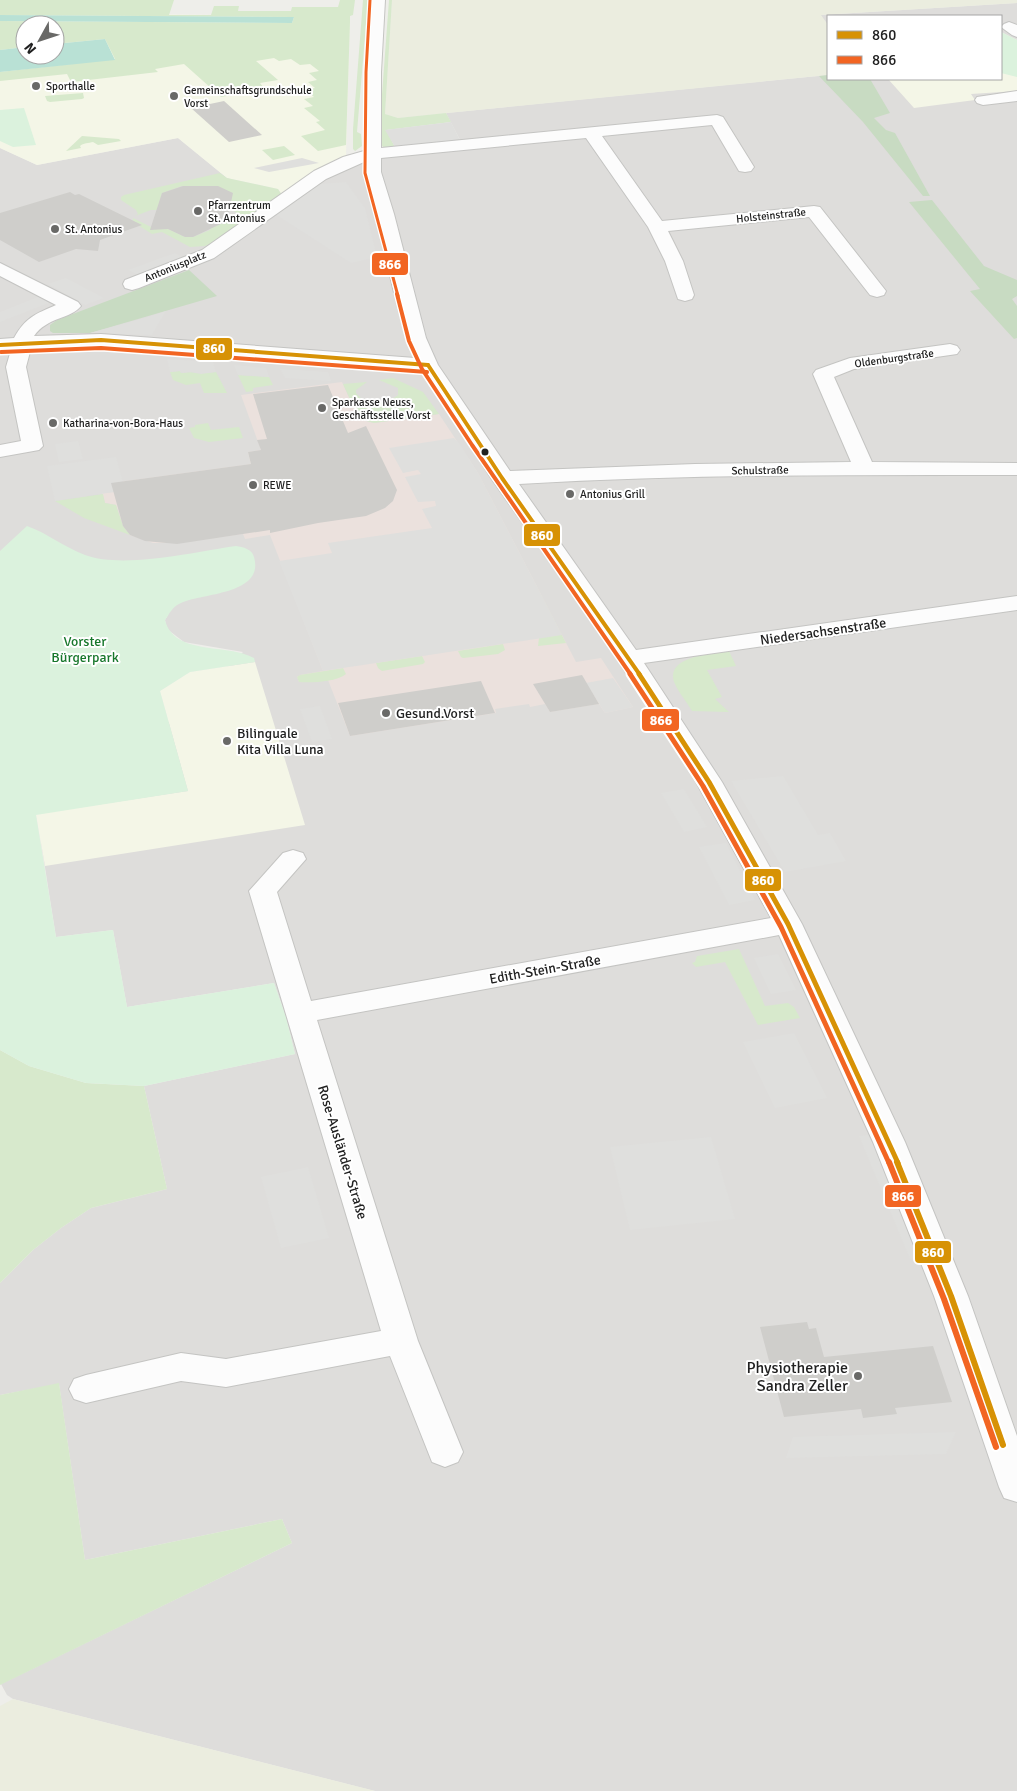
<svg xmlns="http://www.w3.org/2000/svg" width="1017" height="1791" font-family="Signika,sans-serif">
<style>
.residential{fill:#dedddb}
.commercial{fill:#ebe1dd}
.education{fill:#f4f6e7;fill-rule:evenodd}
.farmland{fill:#ebeddf}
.grass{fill:#d7e9cc}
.forest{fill:#c8dbc2}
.park{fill:#dbf2dd}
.pitch{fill:#b9e1d5}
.parking{fill:#dfdfdd}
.building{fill:#cfcecb}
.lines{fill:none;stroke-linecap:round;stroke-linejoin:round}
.minor-casing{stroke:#c4c4c2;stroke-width:2}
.minor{fill:#fcfcfc;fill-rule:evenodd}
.bus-1-far2-casing{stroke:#fff;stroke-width:7}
.bus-1-far1-casing{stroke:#fff;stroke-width:9}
.bus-1-casing{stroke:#fff;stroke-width:10}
.bus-2-far3-casing{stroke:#fff;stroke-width:5.5}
.bus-2-far2-casing{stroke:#fff;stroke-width:7}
.bus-2-far1-casing{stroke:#fff;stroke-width:9}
.bus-2-casing{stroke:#fff;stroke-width:10}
.bus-1-far2{stroke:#d79205;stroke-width:4}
.bus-1-far1{stroke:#d79205;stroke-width:5}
.bus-1{stroke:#d79205;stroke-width:6}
.bus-2-far3{stroke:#f26522;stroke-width:3}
.bus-2-far2{stroke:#f26522;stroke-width:4}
.bus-2-far1{stroke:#f26522;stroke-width:5}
.bus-2{stroke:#f26522;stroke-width:6}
.poi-dot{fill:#696967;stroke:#fff;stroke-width:2}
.bus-dot{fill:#212121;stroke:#fff;stroke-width:2}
.labels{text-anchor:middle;stroke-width:4;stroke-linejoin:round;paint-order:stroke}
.far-poi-label{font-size:11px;fill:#212121;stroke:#fff;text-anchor:start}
.far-street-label{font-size:11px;fill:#212121;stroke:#fff}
.street-label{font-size:14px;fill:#212121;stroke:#fff}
.park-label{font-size:14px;fill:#17772b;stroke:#fff}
.poi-label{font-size:14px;fill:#212121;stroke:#fff;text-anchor:start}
.near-poi-label{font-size:16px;fill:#212121;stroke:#fff;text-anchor:end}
.line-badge{stroke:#fff;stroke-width:2}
.badge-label{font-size:14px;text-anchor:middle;font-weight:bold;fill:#fff}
</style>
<rect width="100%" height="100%" fill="#eeeeea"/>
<polygon class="residential" points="1017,3 1017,1791 375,1791 13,1699 7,1695 1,1684 292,1543 282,1519 85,1560 59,1384 0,1395 0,1283 33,1250 61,1228 91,1208 167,1189 144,1086 295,1054 286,1017 274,983 127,1007 113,930 56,937 41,842 243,652 184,642 167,629 165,620 168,615 0,581 0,148 37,165 178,138 227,178 282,195 346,155 460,140 446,113 828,75 828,79 1001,79 1001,16 828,16 828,25 820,15"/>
<polygon class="commercial" points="342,382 359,419 374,423 439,414 478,473 576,662 601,658 633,707 605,713 599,704 550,712 545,704 530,707 529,704 495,709 496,713 350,736 328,680 303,682 299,682 297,677 300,675 323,671 270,535 245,539 243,534 177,543 153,543 130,535 123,526 116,505 105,503 102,493 114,492 111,483 251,464 248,452 261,450 241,395"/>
<g class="education">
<path d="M0,13l350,3 -4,139 -64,40 -4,-6 -51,-11 -49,-40 -141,27 -37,-17zM25,25h30v30h-30z"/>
<polygon points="1001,32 1017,40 1017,91 971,94 975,100 914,108 888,79 1001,79"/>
<polygon points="255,662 305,825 45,866 36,814 188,791 160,691 190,672"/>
</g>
<g class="farmland">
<polygon points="392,0 1017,0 1017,3 821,15 828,25 828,75 398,118 385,114"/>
<polygon points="13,1699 375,1791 0,1791 0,1706"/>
</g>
<g class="grass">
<polygon points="0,0 174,0 169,15 211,15 214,6 239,6 238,11 291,11 292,7 338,7 340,0 355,0 353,15 350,16 350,22 346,145 318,151 301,136 325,130 316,122 320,121 304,108 313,106 304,99 314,97 306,90 315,88 308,82 317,80 309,73 319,71 310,64 300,65 291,59 279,61 274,58 256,61 278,80 260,83 265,89 221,97 184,64 155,69 158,72 71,82 67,74 0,81 0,72 115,59 105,39 55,44 55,25 25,25 25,47 0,50 0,21 292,23 294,17 0,15"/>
<polygon points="363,0 368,0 357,132 361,134 362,146 355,151 353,149 353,129"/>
<polygon points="389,0 392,0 385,114 398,118 446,113 451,122 386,130 395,147 386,149 381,145 381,108"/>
<polygon points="83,93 84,98 82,99 50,102 47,101 45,96"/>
<path d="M82,136l37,3 2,2 -23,4 -5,-3c-4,1 -10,1 -13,4l1,2 -15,3z"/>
<polygon points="284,146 295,155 273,160 262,150"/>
<polygon points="220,173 227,178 278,189 282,195 219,240 205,246 190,247 162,232 152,234 133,222 133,218 155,229 166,228 185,237 193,237 210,230 211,228 238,217 239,214 230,209 223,209 217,186 182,186 162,193 157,210 151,210 135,216 138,214 136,210 121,200 121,197 124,195"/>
<path d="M180,371l1,2c13,-2 23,1 35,-1l11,21h-23l-4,-10 -14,2 -13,-5 -3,-8z"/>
<polygon points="238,375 269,377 273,385 253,388 253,391 246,392"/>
<path d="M393,378l30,14 16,22 -65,9 -15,-4 -16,-35 24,-2 -11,8v3c9,13 31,11 42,2v-7l-19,-8z"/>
<polygon points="208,423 211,430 239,427 243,438 209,442 194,438 189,428 195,427 195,425"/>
<polygon points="103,494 105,503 116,505 123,526 130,535 84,518 55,501"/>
<polygon points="533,580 566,643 538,646 539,638 558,635"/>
<polygon points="503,644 505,650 498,654 463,658 461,657 458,651"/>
<path d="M729,651l7,15 -29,4 15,27 -7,2 14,13 -37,-1c-5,-9 -13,-18 -17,-27 -12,-28 37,-30 54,-33z"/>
<polygon points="422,656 425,662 423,664 382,671 378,668 376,663"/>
<path d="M343,668l3,6c-10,8 -34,9 -47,8l-2,-5 3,-2z"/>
<polygon points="739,949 765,1006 788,1003 794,1007 800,1018 758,1025 725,962 696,967 692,963 695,962 697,956"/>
<polygon points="0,1050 29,1066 86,1083 144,1086 167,1189 91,1208 61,1228 33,1250 0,1283"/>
<polygon points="59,1383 85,1560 282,1519 292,1543 0,1685 0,1395"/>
</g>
<g class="forest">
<polygon points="828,75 828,79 870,79 890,113 874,118 886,130 895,133 930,196 923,196 863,122 819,76"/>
<polygon points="932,200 984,266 1017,280 1017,296 1012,299 1017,306 1017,338 1014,339 970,291 980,289 909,202"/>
<polygon points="189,270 217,296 90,333 53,333 50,331 50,325 57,320"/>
</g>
<g class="park">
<polygon points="1001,32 1017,40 1017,77 1001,73"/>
<polygon points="24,108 36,145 13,147 0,141 0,110"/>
<path d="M27,526c20,7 37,21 58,29 38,14 109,-3 151,-9 7,1 16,3 18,11 11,38 -53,36 -73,46 -9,4 -11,10 -16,17 9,36 62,23 89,38l1,4 -65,10 -30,19 28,100 -152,24 20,122 57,-7 14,77 147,-24 12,34 9,37 -151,32 -58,-3 -57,-17 -29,-16v-499z"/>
</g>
<g class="pitch">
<polygon points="0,15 294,17 292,23 0,21"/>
<polygon points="105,39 115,60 0,72 0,50 25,47 25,55 55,55 55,44"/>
</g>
<g class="parking">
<polygon points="451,122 460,140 395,147 385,130"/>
<polygon points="302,158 319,163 269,172 254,168"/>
<polygon points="346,182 365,208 377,257 351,263 275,214 321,184"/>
<polygon points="175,253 186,259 140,276 128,270"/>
<polygon points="66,278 104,298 85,305 48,284"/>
<polygon points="40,296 51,302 0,322 0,312"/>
<polygon points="166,311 152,335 90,333 148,317"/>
<polygon points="167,359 213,362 216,372 201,374 190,372 181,373 180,371 170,372"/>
<polygon points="234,365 266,368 269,377 238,375"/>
<polygon points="280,369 328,372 331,381 285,378"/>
<polygon points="454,438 459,443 478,473 562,635 323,671 279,561 332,553 328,543 432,528 422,509 436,506 435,501 418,502 405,477 421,474 418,470 403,473 389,448"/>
<polygon points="78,441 83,459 59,462 55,444"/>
<polygon points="116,457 123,482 114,492 55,501 47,466"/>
<polygon points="613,678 633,707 605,713 586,683"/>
<polygon points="320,706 332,739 312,742 300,709"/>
<polygon points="783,776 818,835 830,833 846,861 785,872 731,781"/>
<polygon points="684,789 698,812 707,827 684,832 661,793"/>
<polygon points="726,843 755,900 729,905 699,847"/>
<polygon points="778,954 796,990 771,994 754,958"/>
<polygon points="794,1033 827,1098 775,1108 743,1042"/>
<polygon points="869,1135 921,1257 910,1259 859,1136"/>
<polygon points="711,1137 735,1219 630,1230 610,1147"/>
<polygon points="308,1167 329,1238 281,1248 261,1177"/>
<polygon points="956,1432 946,1454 786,1458 793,1437"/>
</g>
<g class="building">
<polygon points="224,101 262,135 229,142 191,108"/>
<polygon points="183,186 218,186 233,193 227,221 193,237 185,237 168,229 150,230 162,193"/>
<polygon points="70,192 75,195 79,194 142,225 100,240 98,251 76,249 39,262 0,240 0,213"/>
<polygon points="328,385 348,433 366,426 397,490 393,501 385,508 366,516 318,523 270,533 270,530 177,544 145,541 130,535 123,526 111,483 251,464 248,452 261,450 257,440 267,439 253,394"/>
<polygon points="582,675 599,704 550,712 533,684"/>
<polygon points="481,681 495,713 350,736 338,703"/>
<polygon points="807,1322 809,1329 816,1328 824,1357 933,1346 952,1402 895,1408 897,1414 863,1418 861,1409 784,1417 760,1327"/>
</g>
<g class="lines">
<g class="minor-casing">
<g id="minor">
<path d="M371,0h14l-4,72v76l336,-33 6,2 31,50 -3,4 -6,1 -6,-1 -27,-46 -110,11 60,85 152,-15 6,1 66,84 -2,4 -7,2 -7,-2 -61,-78 -141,14 15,30 11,34 -2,4 -7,2 -7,-2 -13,-38 -17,-34 -62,-89 -205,20v14l13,42 32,124 12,27 72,106 185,-7 156,-2 -38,-88 3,-4 34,-12 100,-14 7,2 3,4 -3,4 -103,15 -20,8 38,85 145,1v12c-166,0 -332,-1 -498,9l117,166 381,-54v14l-373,53 78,119 80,142 103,218 63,154 49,140v66l-13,-4 -5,-11 -65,-191 -61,-154 -94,-207 -462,85 101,321 45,111 -5,10 -13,5 -13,-5 -42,-106 -164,31 -45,-6 -95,22 -12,-4 -5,-10 5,-10 12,-4 95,-22 45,6 155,-28 -132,-440 34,-38 10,-3 10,3 3,6 -29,33 34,109 460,-83 -75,-136 -89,-139 -116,-165 -69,-108 -321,-24 -70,2 -5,19 17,79 -4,4 -39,7v-12l21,-4 -15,-74 5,-17 -11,1v-12l14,-1c11,-20 21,-24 42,-33l-56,-29v-13l78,39 3,4c-10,13 -34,11 -47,30l67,-2 314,24c-19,-44 -27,-94 -38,-141 -5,-18 -14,-36 -13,-55l-38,17 -112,79 -75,30 -7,2 -7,-2 -2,-4 2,-4 77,-30 112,-79 29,-14 21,-6 1,-79z"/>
<polygon points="1009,22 1017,25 1017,37 1012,35 1001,27 1004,24"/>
<polygon points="1017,91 1017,101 983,105 977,103 975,100 977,97"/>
</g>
</g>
<use href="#minor" class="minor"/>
<g class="bus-1-far2-casing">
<g id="bus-1-far2">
<polyline points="0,345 101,340 428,365"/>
<polyline points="428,365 502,478 640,675"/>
</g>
</g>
<g class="bus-1-far1-casing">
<polyline id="bus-1-far1" points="639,674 709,782 788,924 898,1163"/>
</g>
<g class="bus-1-casing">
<polyline id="bus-1" points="897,1162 951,1296 1003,1445"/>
</g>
<g class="bus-2-far3-casing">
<polyline id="bus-2-far3" points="370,0 366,72 365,173 398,296"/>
</g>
<g class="bus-2-far2-casing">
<g id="bus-2-far2">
<polyline points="397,294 409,341 422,369 472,445 631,675"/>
<polyline points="1,352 101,348 427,372"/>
</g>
</g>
<g class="bus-2-far1-casing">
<polyline id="bus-2-far1" points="630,674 703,786 781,927 889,1163"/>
</g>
<g class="bus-2-casing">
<polyline id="bus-2" points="889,1162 944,1299 996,1447"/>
</g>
<use href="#bus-1-far2" class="bus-1-far2"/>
<use href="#bus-1-far1" class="bus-1-far1"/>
<use href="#bus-1" class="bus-1"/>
<use href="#bus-2-far3" class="bus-2-far3"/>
<use href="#bus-2-far2" class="bus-2-far2"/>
<use href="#bus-2-far1" class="bus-2-far1"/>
<use href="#bus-2" class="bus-2"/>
</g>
<g class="poi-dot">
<circle cx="36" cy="86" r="5"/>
<circle cx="174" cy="96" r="5"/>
<circle cx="198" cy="211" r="5"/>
<circle cx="55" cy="229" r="5"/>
<circle cx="322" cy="408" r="5"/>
<circle cx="53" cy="423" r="5"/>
<circle cx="253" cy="485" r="5"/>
<circle cx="570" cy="494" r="5"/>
<circle cx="386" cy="713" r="5"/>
<circle cx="227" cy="741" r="5"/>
<circle cx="858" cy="1376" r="5"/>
</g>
<circle class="bus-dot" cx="485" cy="452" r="4.5"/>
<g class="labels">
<g class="far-poi-label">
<text x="46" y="90">Sporthalle</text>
<text x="184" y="94">Gemeinschaftsgrundschule<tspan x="184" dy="13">Vorst</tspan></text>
<text x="208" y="209">Pfarrzentrum<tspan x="208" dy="13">St. Antonius</tspan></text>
<text x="65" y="233">St. Antonius</text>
<text x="332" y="406">Sparkasse Neuss,<tspan x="332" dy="13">Geschäftsstelle Vorst</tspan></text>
<text x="63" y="427">Katharina-von-Bora-Haus</text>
<text x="263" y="489">REWE</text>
<text x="580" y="498">Antonius Grill</text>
</g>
<g class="far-street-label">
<text transform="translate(771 215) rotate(-6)" y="4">Holsteinstraße</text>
<text transform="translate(175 266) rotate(-22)" y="4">Antoniusplatz</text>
<text transform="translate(894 358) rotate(-8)" y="4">Oldenburgstraße</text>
<text transform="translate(760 470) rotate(-1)" y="4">Schulstraße</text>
</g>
<g class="street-label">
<text transform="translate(823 631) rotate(-8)" y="5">Niedersachsenstraße</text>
<text transform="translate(545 969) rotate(-10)" y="5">Edith-Stein-Straße</text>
<text transform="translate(343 1152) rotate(73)" y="5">Rose-Ausländer-Straße</text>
</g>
<g class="park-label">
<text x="85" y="646">Vorster<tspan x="85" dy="16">Bürgerpark</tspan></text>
</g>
<g class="poi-label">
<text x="396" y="718">Gesund.Vorst</text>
<text x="237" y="738">Bilinguale<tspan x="237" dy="16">Kita Villa Luna</tspan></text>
</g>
<g class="near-poi-label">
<text x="848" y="1373">Physiotherapie<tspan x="848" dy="18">Sandra Zeller</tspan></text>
</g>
</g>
<g class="line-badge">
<rect x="371" y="252" width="38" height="24" rx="5" fill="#f26522"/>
<rect x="195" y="337" width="38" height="24" rx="5" fill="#d79205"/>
<rect x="523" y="523" width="38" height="24" rx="5" fill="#d79205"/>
<rect x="641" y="708" width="39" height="24" rx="5" fill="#f26522"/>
<rect x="744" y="868" width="38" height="24" rx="5" fill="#d79205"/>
<rect x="884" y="1184" width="38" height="24" rx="5" fill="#f26522"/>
<rect x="914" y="1240" width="38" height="24" rx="5" fill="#d79205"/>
</g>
<g class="badge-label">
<text x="390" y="269">866</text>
<text x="214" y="353">860</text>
<text x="542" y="540">860</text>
<text x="661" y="725">866</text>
<text x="763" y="885">860</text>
<text x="903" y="1201">866</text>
<text x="933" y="1257">860</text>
</g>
<rect x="827" y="15" width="175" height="65" fill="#ffffff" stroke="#a6a6a6"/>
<rect x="837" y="31" width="25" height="8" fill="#d79205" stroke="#a6a6a6"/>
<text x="872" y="40" font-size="15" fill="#212121">860</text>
<rect x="837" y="56" width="25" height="8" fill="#f26522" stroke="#a6a6a6"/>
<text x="872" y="65" font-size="15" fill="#212121">866</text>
<g transform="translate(40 40) rotate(230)"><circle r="24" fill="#ffffff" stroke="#a6a6a6"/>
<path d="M0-4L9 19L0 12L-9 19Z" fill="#696967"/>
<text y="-8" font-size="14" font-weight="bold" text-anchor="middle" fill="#212121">N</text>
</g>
</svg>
